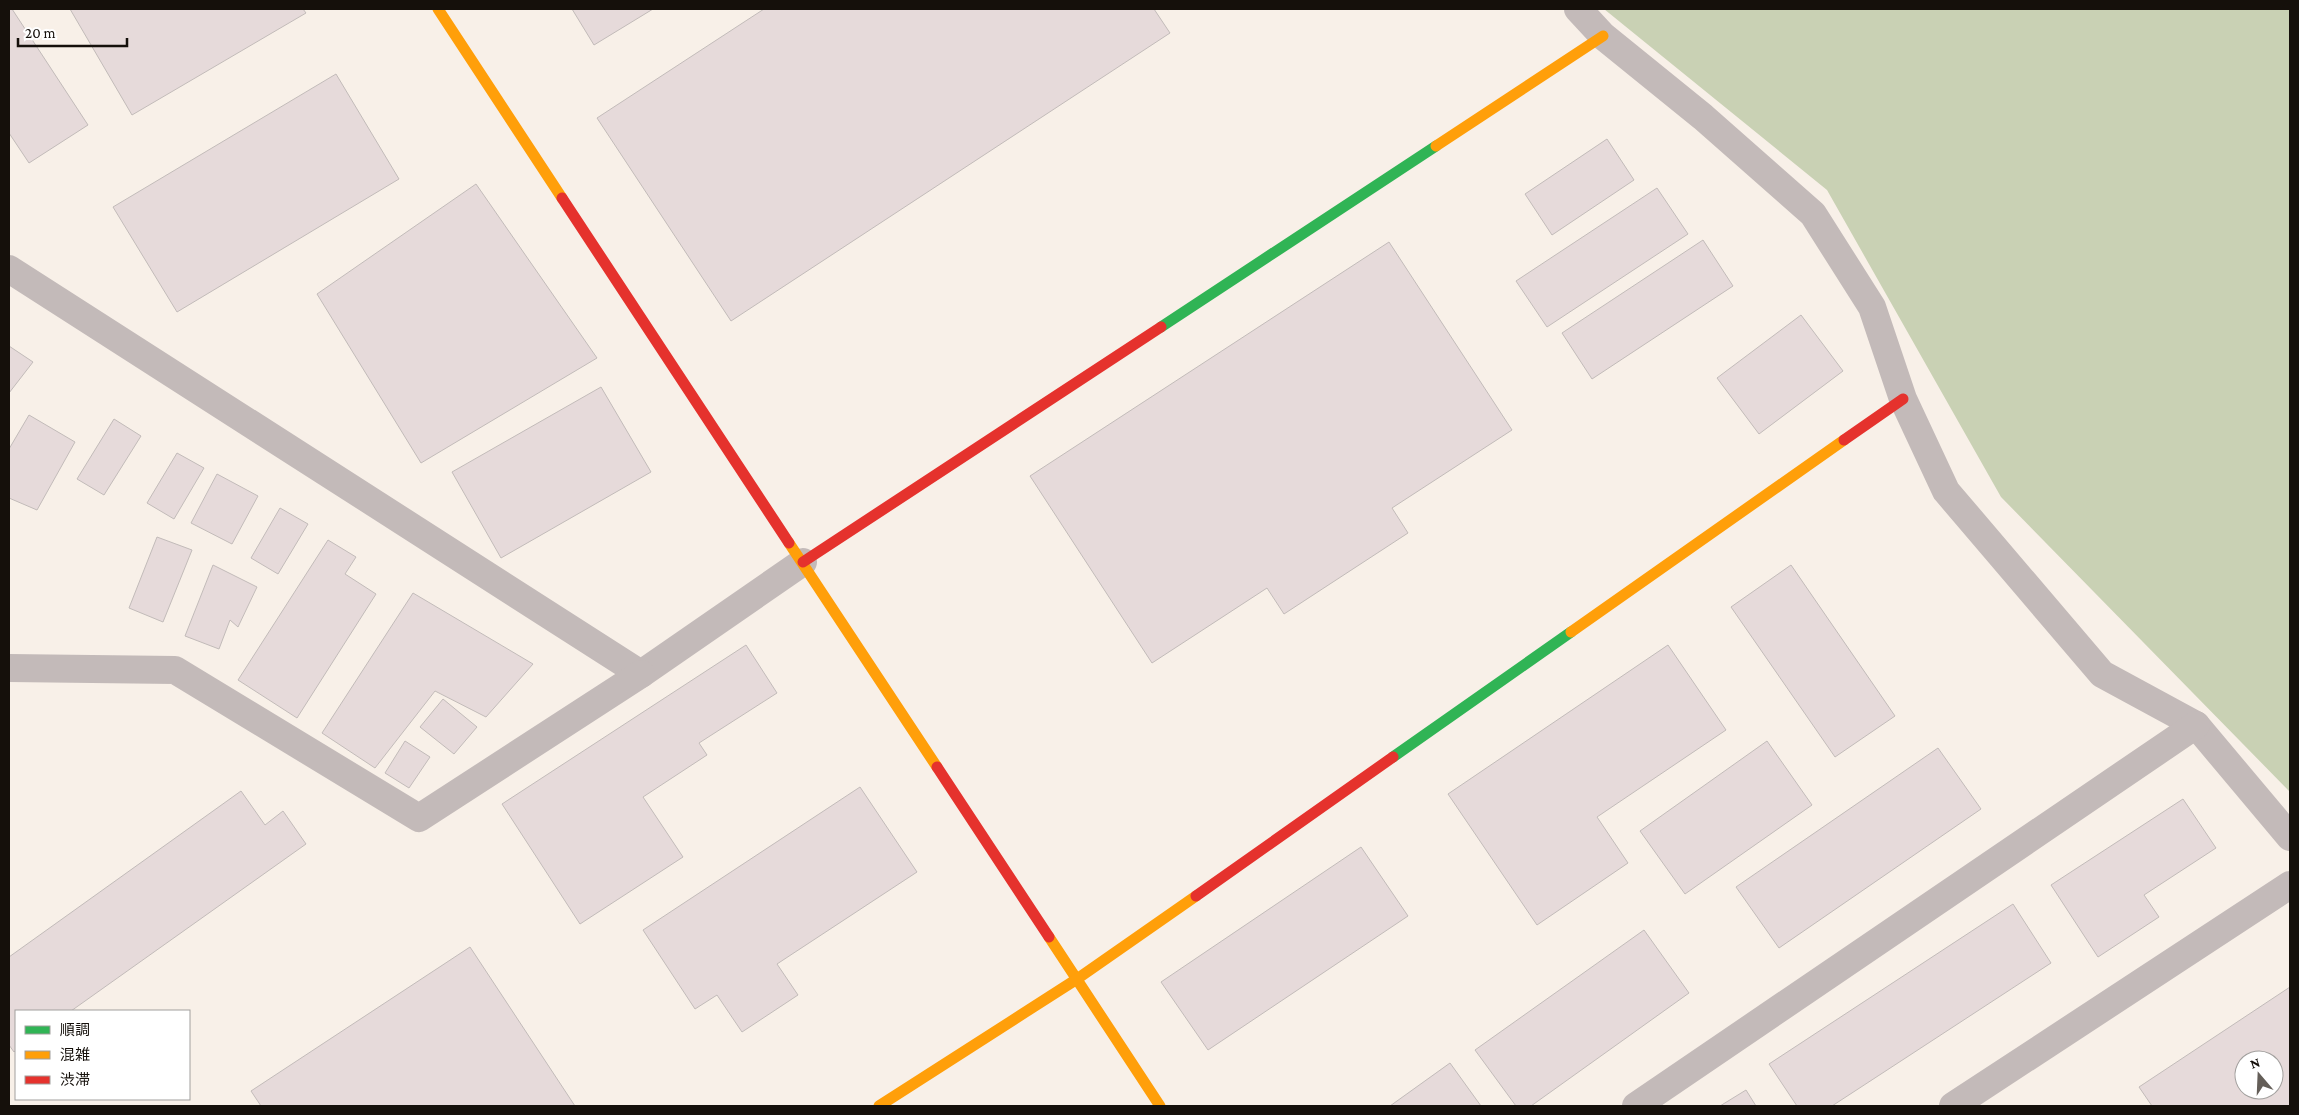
<svg xmlns="http://www.w3.org/2000/svg" width="2299" height="1115" font-family="'Crimson Pro','Noto Sans JP',serif">
<style>
.forest{fill:#c9d1b4}
.building{fill:#e6dada;stroke:#c2bbb9;fill-rule:evenodd}
.lines{fill:none;stroke-linecap:round;stroke-linejoin:round}
.street{stroke:#c3bab9;stroke-width:28}
.fast{stroke:#30b455;stroke-width:11}
.slow{stroke:#ff9f0a;stroke-width:11}
.jam{stroke:#e5322d;stroke-width:11}
</style>
<rect width="100%" height="100%" fill="#f8f0e8"/>
<polygon class="forest" points="1604,9 2290,9 2290,792 2001,497 1827,190"/>
<g class="building">
<polygon points="9,9 12,9 88,125 29,163 9,133"/>
<polygon points="70,9 303,9 306,13 132,115"/>
<polygon points="572,9 653,9 594,45"/>
<polygon points="764,9 1154,9 1170,33 731,321 597,118"/>
<polygon points="336,74 399,179 177,312 113,207"/>
<polygon points="1607,139 1634,180 1552,235 1525,194"/>
<polygon points="476,184 597,358 421,463 317,294"/>
<polygon points="1657,188 1688,234 1547,327 1516,281"/>
<polygon points="1703,240 1733,286 1592,379 1562,333"/>
<polygon points="1389,242 1512,430 1392,508 1408,533 1284,614 1267,588 1152,663 1030,476"/>
<polygon points="1801,315 1843,371 1759,434 1717,378"/>
<polygon points="9,346 33,362 9,393"/>
<polygon points="601,387 651,472 501,558 452,472"/>
<polygon points="29,415 75,442 37,510 9,498 9,449"/>
<polygon points="114,419 141,436 104,495 77,479"/>
<polygon points="177,453 204,468 174,519 147,503"/>
<polygon points="217,474 258,496 232,544 191,523"/>
<polygon points="280,508 308,524 278,574 251,558"/>
<polygon points="157,537 192,550 163,622 129,608"/>
<polygon points="328,540 356,557 345,574 376,594 297,718 238,680"/>
<polygon points="213,565 257,587 238,627 230,620 219,649 185,636"/>
<polygon points="1791,565 1895,716 1835,757 1731,607"/>
<polygon points="413,593 533,664 486,717 435,691 375,768 322,733"/>
<polygon points="746,645 777,693 699,743 707,755 643,797 683,857 580,924 502,804"/>
<polygon points="1668,645 1726,730 1597,817 1628,863 1537,925 1448,794"/>
<polygon points="443,699 477,727 454,754 420,727"/>
<polygon points="405,741 430,757 409,788 385,773"/>
<polygon points="1767,741 1812,805 1685,894 1640,831"/>
<polygon points="1938,748 1981,809 1779,948 1736,887"/>
<polygon points="860,787 917,872 777,964 798,995 742,1032 717,995 695,1009 643,930"/>
<polygon points="241,791 265,825 283,811 306,844 71,1011 16,1011 16,1050 14,1052 9,1045 9,957"/>
<polygon points="2183,799 2216,848 2144,895 2159,917 2098,957 2051,885"/>
<polygon points="1361,847 1408,916 1208,1050 1161,982"/>
<polygon points="2013,904 2051,963 1832,1106 1797,1106 1769,1064"/>
<polygon points="1644,930 1689,993 1531,1106 1516,1106 1475,1050"/>
<polygon points="470,947 575,1106 261,1106 251,1091"/>
<path d="M2290,987v119h-138l-13,-19zM2244,1060h30v30h-30z"/>
<polygon points="1450,1063 1481,1106 1390,1106"/>
<polygon points="1746,1090 1756,1106 1720,1106"/>
</g>
<g class="lines">
<g class="street">
<polyline points="1578,9 1603,36 1703,117 1813,214 1872,307 1903,399 1946,491 2102,674 2196,725 2290,837"/>
<polyline points="9,269 641,674 803,562"/>
<polyline points="9,668 175,670 419,818 641,674"/>
<polyline points="1636,1106 2196,725"/>
<polyline points="1953,1106 2290,885"/>
</g>
<g class="fast">
<polyline points="1161,327 1436,146"/>
<polyline points="1393,757 1571,632"/>
</g>
<g class="slow">
<polyline points="438,9 562,198"/>
<polyline points="1436,146 1603,36"/>
<polyline points="789,543 937,767"/>
<polyline points="1571,632 1844,440"/>
<polyline points="1049,937 1160,1106"/>
<polyline points="879,1106 1077,979 1196,896"/>
</g>
<g class="jam">
<polyline points="562,198 789,543"/>
<polyline points="1844,440 1903,399"/>
<polyline points="803,562 1161,327"/>
<polyline points="937,767 1049,937"/>
<polyline points="1196,896 1393,757"/>
</g>
</g>
<rect width="2299" height="1115" fill="none" stroke="#15100b" stroke-width="20"/>
<rect x="15" y="1010" width="175" height="90" fill="#ffffff" stroke="#a19f9d"/>
<rect x="25" y="1026" width="25" height="8" fill="#30b455" stroke="#a19f9d"/>
<text x="60" y="1035" font-size="15" fill="#15100b">順調</text>
<rect x="25" y="1051" width="25" height="8" fill="#ff9f0a" stroke="#a19f9d"/>
<text x="60" y="1060" font-size="15" fill="#15100b">混雑</text>
<rect x="25" y="1076" width="25" height="8" fill="#e5322d" stroke="#a19f9d"/>
<text x="60" y="1085" font-size="15" fill="#15100b">渋滞</text>
<g transform="translate(2259 1075) rotate(341)"><circle r="24" fill="#ffffff" stroke="#a19f9d"/>
<path d="M0-4L9 19L0 12L-9 19Z" fill="#645e58"/>
<text y="-8" font-size="14" font-weight="bold" text-anchor="middle" fill="#15100b">N</text>
</g>
<path d="M18 38v8h109v-8" fill="none" stroke="#15100b" stroke-width="2.5"/>
<text x="25" y="38" font-size="15" fill="#15100b" stroke="#ffffff" stroke-width="4" paint-order="stroke">20 m</text>
</svg>
